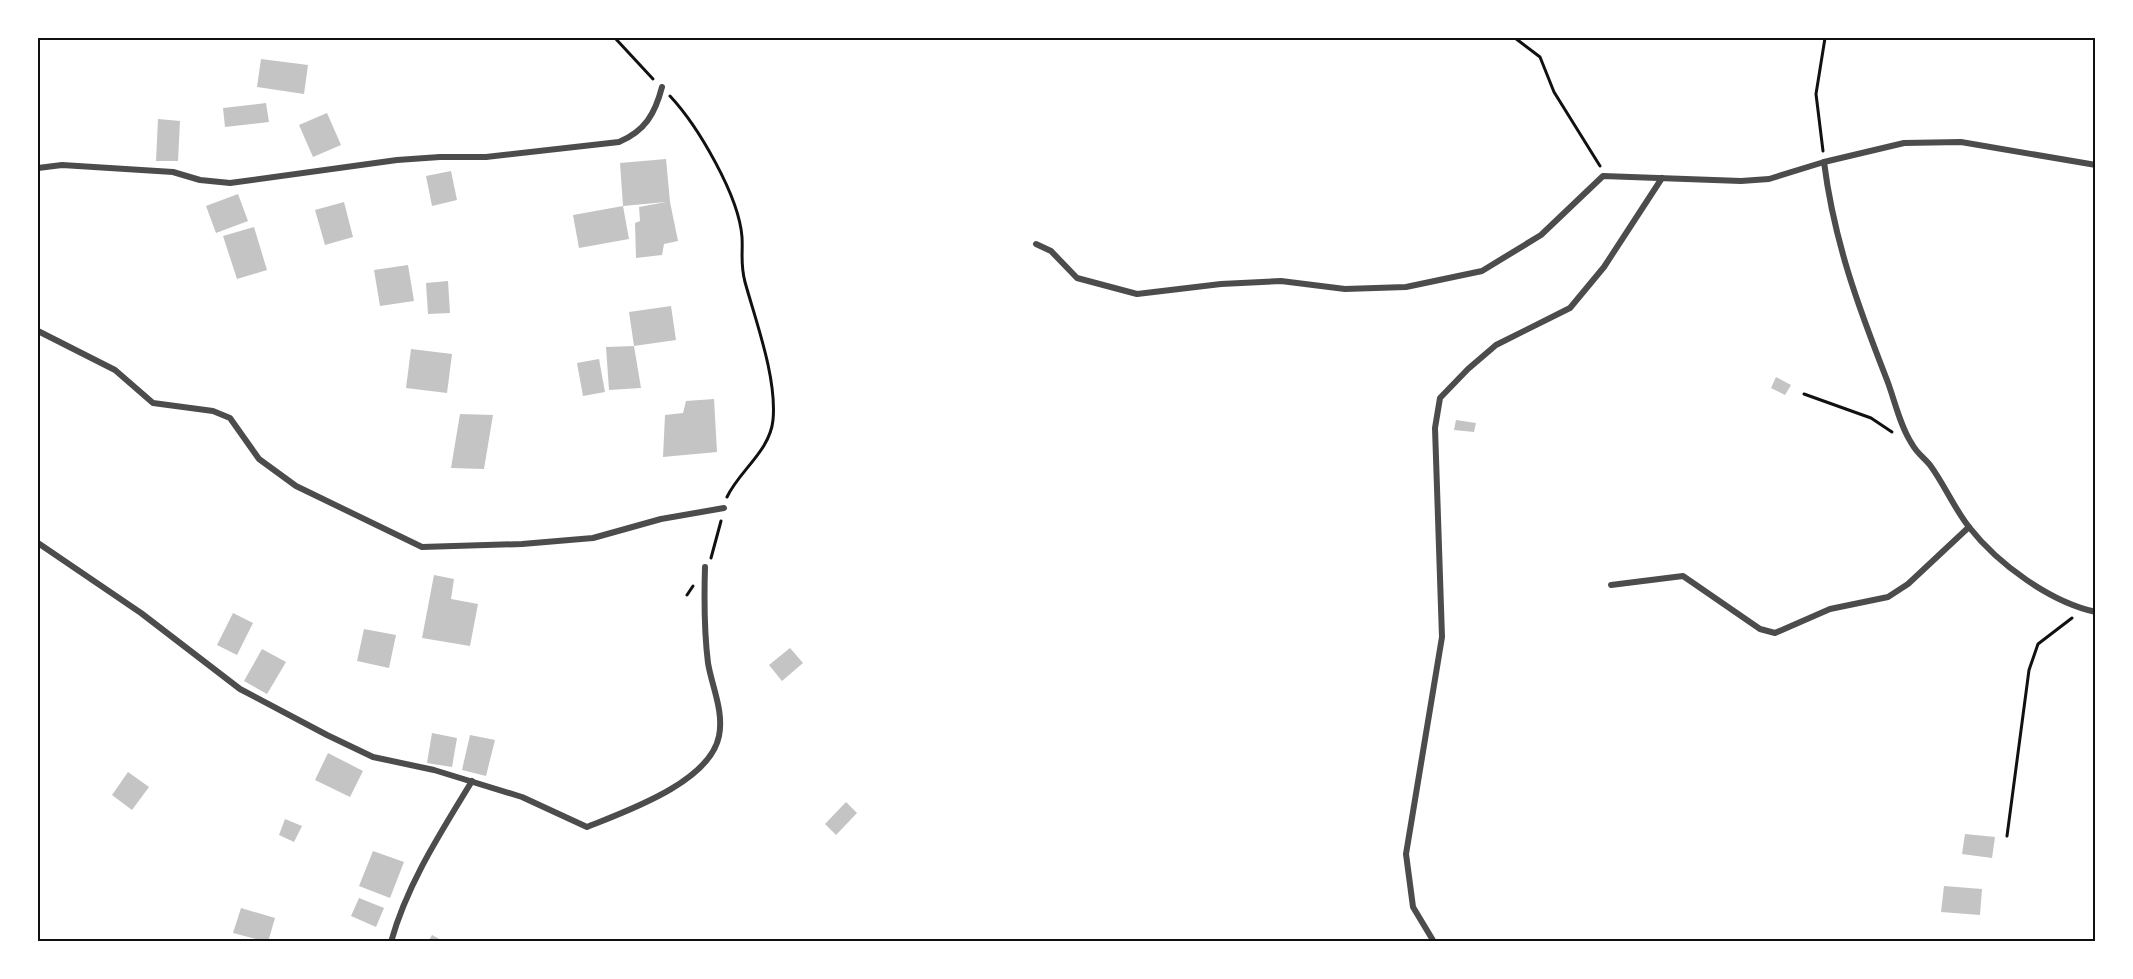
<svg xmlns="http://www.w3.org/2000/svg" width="2133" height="979" font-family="Barlow,sans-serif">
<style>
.building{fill:#c4c4c4}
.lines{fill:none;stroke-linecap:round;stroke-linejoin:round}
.path{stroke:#111;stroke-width:3}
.minor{stroke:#4c4c4c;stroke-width:6}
.neatline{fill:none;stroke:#111;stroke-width:2}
</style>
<rect width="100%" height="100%" fill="#fff"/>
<g class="building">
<polygon points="261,59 308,65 304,94 257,87"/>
<polygon points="266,103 269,122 225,127 223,108"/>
<polygon points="327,113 341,145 313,157 299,125"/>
<polygon points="158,119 180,121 178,161 156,161"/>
<polygon points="666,159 670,202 678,241 664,244 662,255 636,258 635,223 640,221 639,207 666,202 623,206 620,163"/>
<polygon points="451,171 457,200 432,206 426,176"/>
<polygon points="238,194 248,221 216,233 206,206"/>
<polygon points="344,202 353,237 325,245 315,210"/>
<polygon points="623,206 629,239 579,248 573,215"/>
<polygon points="254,227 267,270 237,279 223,236"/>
<polygon points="408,265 414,301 380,306 374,270"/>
<polygon points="448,281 450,313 428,314 426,283"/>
<polygon points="671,306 676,340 634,346 629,312"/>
<polygon points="634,346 641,388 609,390 606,347"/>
<polygon points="411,349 452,354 447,393 406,388"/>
<polygon points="599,359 605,392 583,396 577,363"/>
<polygon points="1776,377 1791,385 1785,395 1771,388"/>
<polygon points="714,399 717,452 663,457 665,415 683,413 686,401"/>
<polygon points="460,414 493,415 484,469 451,468"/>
<polygon points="1456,420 1476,423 1474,432 1454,430"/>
<polygon points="434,575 454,579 451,599 478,604 470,646 422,638"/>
<polygon points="233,613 253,623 237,655 217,645"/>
<polygon points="364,629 396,635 389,668 357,661"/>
<polygon points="790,648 803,663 782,681 769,665"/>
<polygon points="262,649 286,662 267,694 244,681"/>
<polygon points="432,733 457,738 452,767 427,763"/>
<polygon points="470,735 495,740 486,776 462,770"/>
<polygon points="328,753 363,771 350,797 315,780"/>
<polygon points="128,772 149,787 132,810 112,795"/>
<polygon points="846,802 857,813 836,835 825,824"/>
<polygon points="285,819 302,826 294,842 279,835"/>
<polygon points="1965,834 1995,837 1992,858 1962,854"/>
<polygon points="373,851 404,862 390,898 359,886"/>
<polygon points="1944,886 1982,889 1980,915 1941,912"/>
<polygon points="359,898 384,908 376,927 351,916"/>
<polygon points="241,908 275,918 268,942 233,933"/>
<polygon points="432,935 445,942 428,942"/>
</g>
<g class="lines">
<g class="path">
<polyline points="615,38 653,79"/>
<polyline points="1515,38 1540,57 1554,92 1600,166"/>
<path d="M670,96c28,30 69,100 72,141 1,17 -2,26 3,45 11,40 32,96 28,138 -3,31 -34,51 -46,77"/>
<polyline points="1823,151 1816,94 1825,38"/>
<polyline points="1804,394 1871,418 1892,432"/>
<polyline points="711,558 721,521"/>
<polyline points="687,595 693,586"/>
<polyline points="2007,836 2029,670 2038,644 2072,618"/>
</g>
<g class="minor">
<path d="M1824,162c10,79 34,144 63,218 8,21 13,46 25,64 4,8 12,14 18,21 14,19 24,43 39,62 29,37 81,75 127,85"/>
<path d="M38,168l24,-3 111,7 27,8 30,3 167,-23 43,-3h46l133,-15c26,-11 36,-28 43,-55"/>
<polyline points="1036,244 1051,251 1077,278 1137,294 1221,284 1281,281 1345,289 1406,287 1482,271 1541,235 1603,176 1741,181 1769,179 1824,162 1904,143 1961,142 2096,165"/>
<polyline points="38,331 115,370 153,403 213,411 230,418 259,459 296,486 422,547 522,544 593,538 661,519 724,508"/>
<path d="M38,543l103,70 99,76 87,46 46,22 61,13 88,27 65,30c40,-16 123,-45 132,-91 5,-25 -7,-49 -11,-73 -4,-32 -4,-63 -3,-96"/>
<polyline points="1611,585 1683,576 1760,629 1775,633 1830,609 1888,597 1908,584 1969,527"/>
<path d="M391,942c16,-58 50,-110 81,-161"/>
<polyline points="1434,942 1413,907 1406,854 1442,637 1435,428 1440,398 1468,369 1496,345 1570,308 1604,267 1662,178"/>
</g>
</g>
<rect width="2133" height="979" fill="none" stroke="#ffffff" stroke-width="78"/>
<rect x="39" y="39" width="2055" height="901" class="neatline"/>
</svg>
